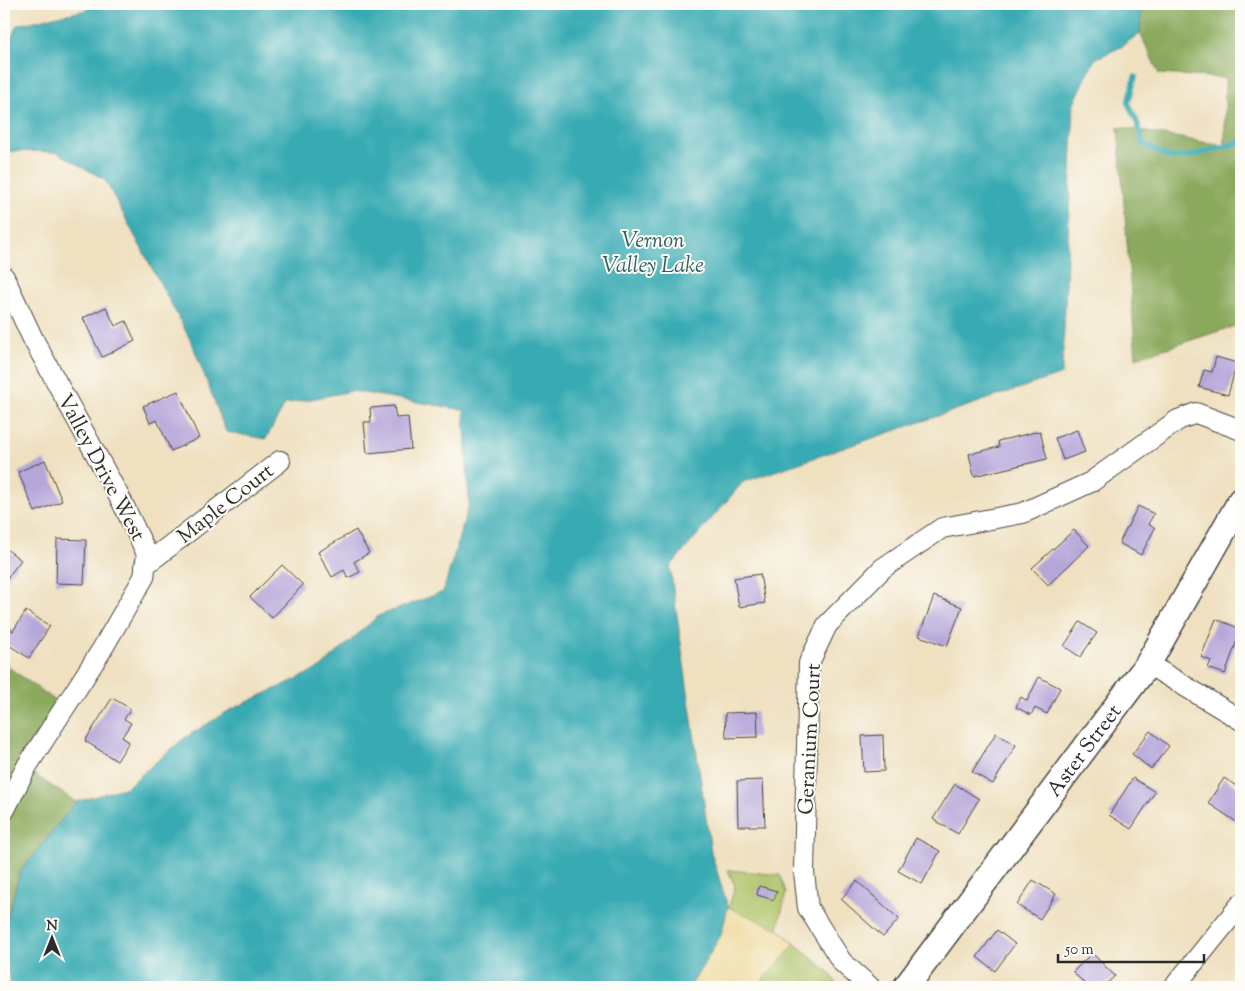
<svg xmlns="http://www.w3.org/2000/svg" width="1245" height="991" font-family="'Sorts Mill Goudy',serif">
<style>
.green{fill:#aec368;stroke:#6c774a}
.forest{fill:#8aa95c;stroke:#5a6a44}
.sand{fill:#eeda9e;stroke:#8c8264}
.water{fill:#39aab3;stroke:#326a6f}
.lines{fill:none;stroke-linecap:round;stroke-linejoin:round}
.stream{stroke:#39aab3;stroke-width:5.5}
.building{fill:#b5a6d9}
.minor-casing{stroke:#484641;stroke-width:22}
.tertiary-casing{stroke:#484641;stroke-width:28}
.minor{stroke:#fff;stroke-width:20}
.tertiary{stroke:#fff;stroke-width:25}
.labels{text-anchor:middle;stroke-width:4;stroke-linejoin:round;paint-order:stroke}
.street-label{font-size:21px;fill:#2b2b2b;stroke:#fdfcf7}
.water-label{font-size:22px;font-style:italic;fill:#315e61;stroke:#fdfcf7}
</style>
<rect width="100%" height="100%" fill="#fdfcf7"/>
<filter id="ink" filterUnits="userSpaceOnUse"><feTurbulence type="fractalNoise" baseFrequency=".02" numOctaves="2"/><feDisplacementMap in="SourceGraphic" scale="10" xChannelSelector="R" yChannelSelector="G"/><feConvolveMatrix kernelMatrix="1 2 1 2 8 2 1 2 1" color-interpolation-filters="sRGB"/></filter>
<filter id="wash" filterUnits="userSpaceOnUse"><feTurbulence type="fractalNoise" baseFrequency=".0096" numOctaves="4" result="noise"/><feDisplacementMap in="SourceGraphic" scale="20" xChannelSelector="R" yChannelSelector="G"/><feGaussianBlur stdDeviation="1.12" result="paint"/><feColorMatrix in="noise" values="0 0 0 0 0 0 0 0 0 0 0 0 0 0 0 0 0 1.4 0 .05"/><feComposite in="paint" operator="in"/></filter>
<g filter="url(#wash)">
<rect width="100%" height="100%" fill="#efe0c0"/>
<polygon class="green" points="728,870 780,875 786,893 778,929 831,974 837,987 690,987 721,935 735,886"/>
<g class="forest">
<polygon points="1142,4 1241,4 1241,324 1136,358 1118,127 1225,146 1225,78 1159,74 1140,33"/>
<polygon points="4,664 66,708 29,771 76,802 20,872 4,930"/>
</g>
<polygon class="sand" points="728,907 778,929 795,944 757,987 690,987 721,935"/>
<polygon class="water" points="93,4 1142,4 1140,33 1121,47 1095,59 1074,103 1062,374 743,482 670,567 711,852 728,907 721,935 690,987 11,987 4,957 4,930 20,872 76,802 127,787 183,739 228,711 320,668 378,616 443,592 469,504 464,410 352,391 285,404 266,439 226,432 192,343 105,180 57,152 4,151 4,55 17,25 86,10"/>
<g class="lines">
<polyline class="stream" points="1135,77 1128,103 1137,122 1143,144 1170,158 1190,156 1241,142"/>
</g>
<g id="blocks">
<g class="building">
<polygon points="106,307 115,326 126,321 135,341 102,357 83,318"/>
<polygon points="1216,357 1237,363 1228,395 1199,387 1204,370 1212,372"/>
<polygon points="178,391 199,438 171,451 157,420 150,423 143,406"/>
<polygon points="394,406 396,418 408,417 411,449 367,453 364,422 371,422 370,408"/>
<polygon points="1077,430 1085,452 1063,460 1055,438"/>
<polygon points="1040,431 1047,459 974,476 969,454 999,447 998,441"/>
<polygon points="45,460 62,501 35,512 18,472"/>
<polygon points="1138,506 1154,514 1148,524 1155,528 1141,555 1119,543"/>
<polygon points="356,530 369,553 354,562 360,572 348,578 344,570 332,577 318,552"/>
<polygon points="1074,530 1089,546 1048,585 1032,568"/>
<polygon points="57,539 86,540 84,584 56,583"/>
<polygon points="5,548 21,560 5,581 4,580"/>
<polygon points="282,565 303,585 272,618 250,597"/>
<polygon points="760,574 765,603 739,607 734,578"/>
<polygon points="934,596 962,607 947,646 919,636"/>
<polygon points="26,611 50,626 29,658 4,642 4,625 13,631"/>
<polygon points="1216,619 1241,629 1225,674 1208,668 1211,661 1201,657"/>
<polygon points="1080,622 1097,633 1080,657 1064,646"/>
<polygon points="1039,677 1060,688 1047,714 1035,708 1031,715 1016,707 1021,697 1027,701"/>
<polygon points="112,698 131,709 124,719 131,723 122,737 129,742 117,761 85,741"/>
<polygon points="757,712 758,737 726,738 725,713"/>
<polygon points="1150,731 1169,746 1151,769 1132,754"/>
<polygon points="996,733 1016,745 993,784 972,772"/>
<polygon points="883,735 884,771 864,772 862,736"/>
<polygon points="1133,778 1155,792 1131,829 1109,815"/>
<polygon points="1224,778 1241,789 1241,825 1208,803"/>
<polygon points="763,780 765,826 738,826 737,781"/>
<polygon points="955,784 979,799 958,834 933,819"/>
<polygon points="916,838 940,851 922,884 898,871"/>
<polygon points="1033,880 1056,894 1040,919 1017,905"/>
<polygon points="857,881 899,919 883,937 841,899"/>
<polygon points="759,886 777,891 774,900 757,895"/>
<polygon points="997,930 1015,944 995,971 977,957"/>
<polygon points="1092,953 1115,976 1103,987 1088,987 1073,972"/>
</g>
</g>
</g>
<g filter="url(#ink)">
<use href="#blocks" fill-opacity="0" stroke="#484641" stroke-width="1"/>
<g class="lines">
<g class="minor-casing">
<g id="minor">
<polyline points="4,277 33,339 122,502 147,554 144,577 101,651 27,766 4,811"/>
<polyline points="145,565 280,461"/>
<polyline points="1148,664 1241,720"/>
<polyline points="870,987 842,962 808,908 804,872 809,663 827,625 883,568 942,528 1023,513 1091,482 1178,420 1196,413 1241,430"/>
<polyline points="1174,987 1241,904"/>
</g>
</g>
<g class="tertiary-casing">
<g id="tertiary">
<path id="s1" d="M906,987l242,-323 93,-164"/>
</g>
</g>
<use href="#minor" class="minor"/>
<use href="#tertiary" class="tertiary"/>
</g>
</g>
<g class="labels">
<g class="street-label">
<text transform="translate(102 467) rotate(62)" y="7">Valley Drive West</text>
<text transform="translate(225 503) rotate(-38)" y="7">Maple Court</text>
<text transform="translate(809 739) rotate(-87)" y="7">Geranium Court</text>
<text dy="7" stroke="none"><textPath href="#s1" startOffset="296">Aster Street</textPath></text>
</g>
<g class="water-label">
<text x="653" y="247">Vernon<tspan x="653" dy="25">Valley Lake</tspan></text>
</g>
</g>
<rect width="1245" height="991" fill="none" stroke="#fdfcf7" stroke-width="20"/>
<g transform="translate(52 938)" stroke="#fdfcf7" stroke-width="4" paint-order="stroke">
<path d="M0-4L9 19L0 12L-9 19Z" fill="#2b2b2b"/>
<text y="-8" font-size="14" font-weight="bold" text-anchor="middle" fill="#2b2b2b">N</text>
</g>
<path d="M1058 954v8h146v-8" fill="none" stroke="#2b2b2b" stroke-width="2.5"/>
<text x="1065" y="954" font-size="15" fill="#2b2b2b" stroke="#fdfcf7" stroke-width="4" paint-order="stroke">50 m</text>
</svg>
